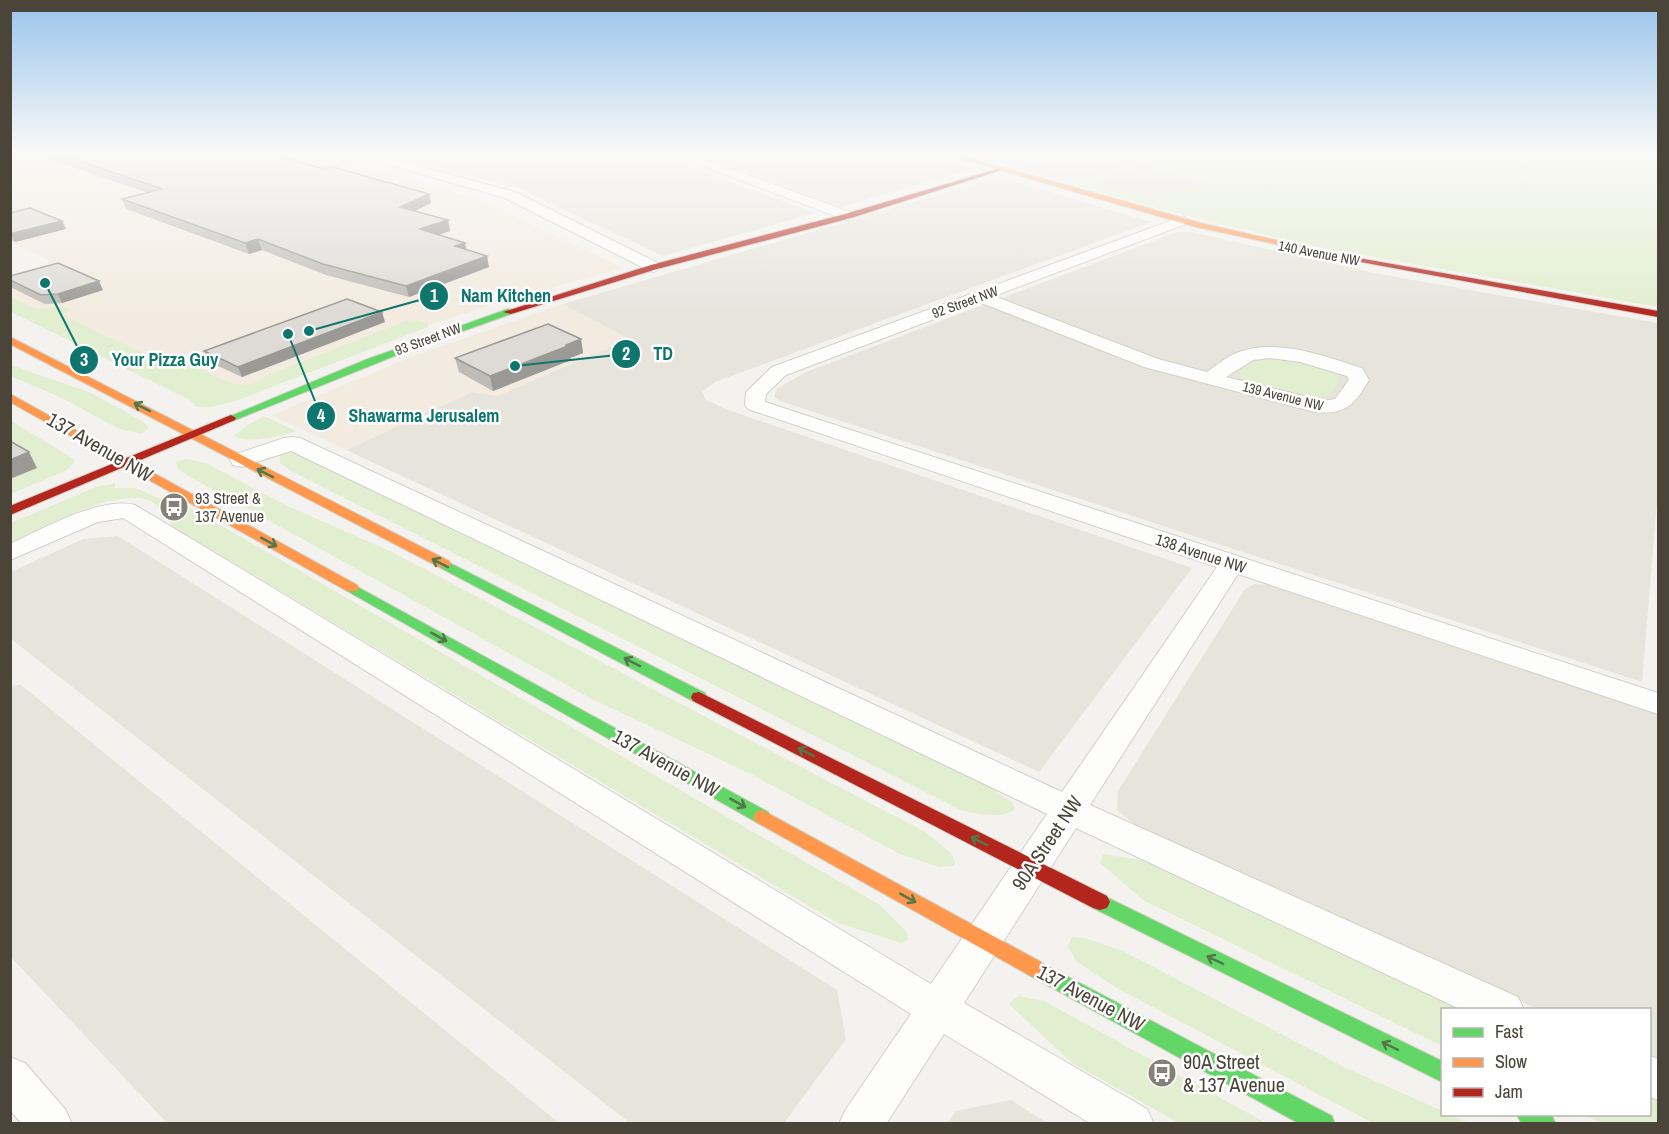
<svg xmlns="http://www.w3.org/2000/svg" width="1669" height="1134" font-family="'Archivo Narrow',sans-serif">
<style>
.residential{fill:#e7e4dc}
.commercial{fill:#f3ebdf}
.education{fill:#eae5da}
.green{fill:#e1eecf}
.parking{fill:#e6e3df}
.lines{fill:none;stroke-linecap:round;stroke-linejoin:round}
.street-casing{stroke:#d2d0cb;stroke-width:2}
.fast-casing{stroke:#d3cfc5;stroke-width:2}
.slow-casing{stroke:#d3cfc5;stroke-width:2}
.jam-casing{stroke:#d3cfc5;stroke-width:2}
.street{fill:#fdfdfc;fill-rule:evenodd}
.fast{fill:#63d668;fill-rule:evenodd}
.slow{fill:#ff974d;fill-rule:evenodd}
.jam{fill:#b3261e;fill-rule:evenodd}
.wall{fill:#bfbcb8}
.shaded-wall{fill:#9b9996}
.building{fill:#dedbd6;stroke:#9b9996;stroke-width:1.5}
.oneway{stroke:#537749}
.labels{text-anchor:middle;stroke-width:5;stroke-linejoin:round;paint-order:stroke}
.far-street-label{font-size:14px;fill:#4b4439;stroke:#fff}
.poi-label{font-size:16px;fill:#4b4439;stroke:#fff;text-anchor:start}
.street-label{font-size:16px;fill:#4b4439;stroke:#fff}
.near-street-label{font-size:20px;fill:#4b4439;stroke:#fff}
.near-poi-label{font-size:20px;fill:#4b4439;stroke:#fff;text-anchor:start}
.leader{fill:none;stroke:#0f766e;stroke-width:2}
.callout-dot{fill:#0f766e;stroke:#fff;stroke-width:2}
.mark-label{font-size:18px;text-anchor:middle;font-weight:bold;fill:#fff}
.callout-label{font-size:18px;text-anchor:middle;font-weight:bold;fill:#0f766e;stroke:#fff;stroke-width:5;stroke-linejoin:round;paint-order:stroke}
</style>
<rect width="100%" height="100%" fill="#f4f2ee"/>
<g class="residential">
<polygon points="393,155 657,155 815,213 663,256 518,188"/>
<polygon points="702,155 928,155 972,169 841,207"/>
<polygon points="1000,177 1151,222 715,382 702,392 706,400 728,410 1192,568 1039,772 346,450 472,392 497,396 629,339 563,304"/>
<polygon points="1177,232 1191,232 1379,274 1658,323 1658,489 1642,682 780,401 774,396 777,389 806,372"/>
<polygon points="118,536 837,990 846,1039 784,1123 630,1123 11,639 11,572 83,539"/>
<polygon points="1254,584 1271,585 1658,715 1658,1065 1650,1061 1650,1010 1537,1009 1133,823 1117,810 1118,791 1245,589"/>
<polygon points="21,685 129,773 559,1123 167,1123 11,957 10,686"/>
<polygon points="1011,1100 1047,1123 948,1123 956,1111"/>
</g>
<g class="commercial">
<polygon points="11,155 318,155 478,199 623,268 512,298 401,334 242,398 11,311 11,275 52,262 11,243"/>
<polygon points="563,304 630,339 497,396 472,392 346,450 272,415 411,357"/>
</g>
<polygon class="education" points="973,155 1158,155 1072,184"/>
<g class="green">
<polygon points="1158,155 1590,155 1625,160 1627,155 1658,155 1658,307 1324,248 1191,217 1072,184"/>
<path d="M10,297l28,12 27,-2 8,3 -12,5 112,52 13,-5c24,11 57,36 80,14l140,-55 12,-1 10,4v3l-193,74 -25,6h-13l-7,-7 -179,-88z"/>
<path d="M1270,358l55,10 12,6 3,7c-4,5 -7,11 -13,14 -16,8 -70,-9 -87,-18v-7l22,-11z"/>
<polygon points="11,365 91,393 144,422 149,428 142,434 119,429 62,398 11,376"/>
<path d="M264,416l32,15c-14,6 -49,13 -62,5l12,-10z"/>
<polygon points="11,421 74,459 75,462 67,470 11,494"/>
<path d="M287,453h10l674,322 41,27 3,8c-18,9 -36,4 -54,0l-670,-339 -11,-8v-8z"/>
<polygon points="185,459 206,463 281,503 392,552 925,832 952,854 955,864 953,866 939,867 900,854 751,774 592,699 185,474 177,468 176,462"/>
<path d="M115,483v5h21l31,14 8,-3 705,406 27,27 1,8 -7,3 -65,-21 -663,-395c-6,-8 -13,-21 -21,-25 -32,-18 -110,27 -141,40v-19l85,-36z"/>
<polygon points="1103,854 1140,860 1159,866 1466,1009 1442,1010 1442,1046 1143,900 1100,863"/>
<polygon points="1072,937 1085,938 1123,951 1346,1068 1442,1111 1442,1114 1449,1115 1469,1123 1373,1123 1115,987 1076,961 1068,946"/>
<polygon points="1018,996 1044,1001 1266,1123 1179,1123 1072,1063 1009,1004"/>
<polygon points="1650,1095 1658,1099 1658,1123 1602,1123 1583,1115 1650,1114"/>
</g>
<polygon class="parking" points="1140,166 1204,182 1159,199 1094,181"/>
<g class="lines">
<g class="street-casing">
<g id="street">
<polygon points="356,155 377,155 515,192 660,264 662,267 654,272 648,270 505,198"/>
<polygon points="675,155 693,155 853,213 855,216 848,220 843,219"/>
<path d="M1181,217l5,1 2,3 -2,3 -192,72 164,63 49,13c10,-7 20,-16 32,-20 39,-14 85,4 123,16l7,12c-15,25 -23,35 -54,32l-171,-45 -165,-65 -193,73 -20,19 -1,8 893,291v21l-420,-140 -148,231 428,192 6,13h-62l-386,-182 -112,175 183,106 7,15h-63l-147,-90 -58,90h-47l7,-15 65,-95 -788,-496 -25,4 -88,38v-16c32,-15 91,-48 125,-39l796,479 116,-170 -756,-363 -50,16 -8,-2 -3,-5 3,-5 51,-17 8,-1 8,1 762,354 155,-225 -469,-158 -3,-4 1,-13 26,-25zM1270,358l30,4 47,14 2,4 -14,19 -11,2 -98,-24 27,-17z"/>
<polygon points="1650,1056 1658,1059 1658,1100 1650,1097"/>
<polygon points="10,1057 25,1063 65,1109 72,1124 22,1124 10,1110"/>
</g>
</g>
<g class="fast-casing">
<g id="fast">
<polygon points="508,309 511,310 511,314 407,351 235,420 231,421 226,418 365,360"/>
<polygon points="444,560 705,693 707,697 705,701 693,701 439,567 437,564 439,561"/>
<polygon points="352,584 768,812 771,817 768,822 762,824 756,822 347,591 345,588 347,585"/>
<polygon points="1100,894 1442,1061 1442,1082 1093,908 1090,902 1093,896"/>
<polygon points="1034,959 1332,1116 1335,1124 1300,1124 1027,974 1024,968 1027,962"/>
<polygon points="1516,1114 1551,1114 1556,1124 1522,1124"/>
</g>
</g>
<g class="slow-casing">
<g id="slow">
<polygon points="948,155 959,155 1201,223 1354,258 1350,260 1196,227"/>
<polygon points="10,337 449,561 451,564 449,567 439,567 10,344"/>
<polygon points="10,394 357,585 359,588 357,591 347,591 10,402"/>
<polygon points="762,810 1041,962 1044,968 1041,974 1034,977 1027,974 756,822 753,817 756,812"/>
</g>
</g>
<g class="jam-casing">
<g id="jam">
<polygon points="997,169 1002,170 851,218 657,269 511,314 503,312 651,265 845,214"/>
<polygon points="1347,256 1658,311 1658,317 1350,260 1347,260"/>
<polygon points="231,415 236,418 235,420 10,515 10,506"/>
<polygon points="699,692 1107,896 1110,902 1107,908 1100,910 1093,908 693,701 691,697 693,693"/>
</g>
</g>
<use href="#street" class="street"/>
<use href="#fast" class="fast"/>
<use href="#slow" class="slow"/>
<use href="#jam" class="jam"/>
</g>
<g class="wall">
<polygon points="38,155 274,155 324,169 429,194 431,203 415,211 448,220 450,231 438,235 465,243 466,249 489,267 409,297 326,275 262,250 249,254 126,209 122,199 148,193"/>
<polygon points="10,213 62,221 66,229 15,242 10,240"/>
<polygon points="10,276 103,290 62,303 45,304 10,287"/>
<polygon points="385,322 242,377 207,361 204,351"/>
<polygon points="581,339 583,353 570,358 571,360 493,391 459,372 455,358"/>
</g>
<g class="shaded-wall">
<polygon points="429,194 431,203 403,217 400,207"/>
<polygon points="448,220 450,231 423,240 420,229"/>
<polygon points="62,221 66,229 15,242 11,234"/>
<polygon points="258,239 262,250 249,254 245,243"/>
<polygon points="465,243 467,253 455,246"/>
<polygon points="487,256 489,267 409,297 406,286"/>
<polygon points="99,281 103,290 62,303 58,294"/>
<polygon points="382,312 385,322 242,377 238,367"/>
<polygon points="581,339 583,353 570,358 571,360 493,391 490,376"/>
<polygon points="29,452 37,468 10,479 10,460"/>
</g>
<g class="building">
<polygon points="61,155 274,155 324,169 333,167 429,194 400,207 448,220 420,229 465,243 455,246 487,256 406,286 323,264 258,239 245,243 122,199 162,189"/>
<polygon points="30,208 62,221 10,234 10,213"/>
<polygon points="58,263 99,281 58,294 41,295 10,280 10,276"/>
<polygon points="347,299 382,312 238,367 204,351"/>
<polygon points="548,324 581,339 566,345 568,346 490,376 455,358"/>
<polygon points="10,441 29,452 10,460"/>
</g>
<defs><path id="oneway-shaft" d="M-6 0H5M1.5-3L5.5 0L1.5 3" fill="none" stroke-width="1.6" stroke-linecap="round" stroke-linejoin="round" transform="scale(1.5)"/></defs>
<g class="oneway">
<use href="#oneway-shaft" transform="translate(142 407) rotate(-153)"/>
<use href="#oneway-shaft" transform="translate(265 473) rotate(-153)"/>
<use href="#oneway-shaft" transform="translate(269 542) rotate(29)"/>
<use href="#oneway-shaft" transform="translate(440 563) rotate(-153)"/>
<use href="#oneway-shaft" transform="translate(439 637) rotate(29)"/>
<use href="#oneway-shaft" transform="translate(632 662) rotate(-153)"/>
<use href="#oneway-shaft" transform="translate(806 752) rotate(-153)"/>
<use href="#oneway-shaft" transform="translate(738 803) rotate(29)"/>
<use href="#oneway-shaft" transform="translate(979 841) rotate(-153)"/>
<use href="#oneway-shaft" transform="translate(908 898) rotate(29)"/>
<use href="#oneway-shaft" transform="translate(1215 960) rotate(-154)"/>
<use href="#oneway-shaft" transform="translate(1390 1046) rotate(-154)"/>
</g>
<linearGradient id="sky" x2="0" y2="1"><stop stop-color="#98c4ec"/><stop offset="0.49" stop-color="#faf9f7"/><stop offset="1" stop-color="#faf9f7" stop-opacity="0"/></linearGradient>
<rect width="1669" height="314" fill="url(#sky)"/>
<defs>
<g id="bus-disc" transform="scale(1.5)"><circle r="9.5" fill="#868178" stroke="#fff"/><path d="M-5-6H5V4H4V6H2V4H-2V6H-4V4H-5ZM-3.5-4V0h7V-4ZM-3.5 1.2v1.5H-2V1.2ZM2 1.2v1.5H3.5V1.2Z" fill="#fff"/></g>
</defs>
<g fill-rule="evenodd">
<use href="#bus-disc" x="174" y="507"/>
<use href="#bus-disc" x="1162" y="1073"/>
</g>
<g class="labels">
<g class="far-street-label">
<text transform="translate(1319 253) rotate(11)" y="5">140 Avenue NW</text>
<text transform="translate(965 302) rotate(-20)" y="5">92 Street NW</text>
<text transform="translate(428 339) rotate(-20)" y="5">93 Street NW</text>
<text transform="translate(1283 396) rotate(14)" y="5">139 Avenue NW</text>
</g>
<g class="poi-label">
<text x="195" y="504">93 Street &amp;<tspan x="195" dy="18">137 Avenue</tspan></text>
</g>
<g class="street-label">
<text transform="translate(1201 553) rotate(18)" y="6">138 Avenue NW</text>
</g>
<g class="near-street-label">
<text transform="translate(100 447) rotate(30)" y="7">137 Avenue NW</text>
<text transform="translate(666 763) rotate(29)" y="7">137 Avenue NW</text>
<text transform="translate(1047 843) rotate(-56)" y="7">90A Street NW</text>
<text transform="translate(1091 998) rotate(28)" y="7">137 Avenue NW</text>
</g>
<g class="near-poi-label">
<text x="1183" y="1069">90A Street<tspan x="1183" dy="23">&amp; 137 Avenue</tspan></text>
</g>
</g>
<path class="leader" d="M309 331L434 296M515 366L626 354M45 283L84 360M288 334L321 416"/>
<g class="callout-dot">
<circle cx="309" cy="331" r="6"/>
<circle cx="515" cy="366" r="6"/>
<circle cx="45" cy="283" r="6"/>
<circle cx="288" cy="334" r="6"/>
<circle cx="434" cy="296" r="15"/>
<circle cx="626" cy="354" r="15"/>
<circle cx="84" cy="360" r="15"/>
<circle cx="321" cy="416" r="15"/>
</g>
<g class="mark-label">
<text x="434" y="302">1</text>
<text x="626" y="360">2</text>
<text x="84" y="366">3</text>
<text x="321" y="422">4</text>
</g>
<g class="callout-label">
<text x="506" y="302">Nam Kitchen</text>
<text x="663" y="360">TD</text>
<text x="165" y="366">Your Pizza Guy</text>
<text x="424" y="422">Shawarma Jerusalem</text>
</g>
<rect width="1669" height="1134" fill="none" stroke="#4b4439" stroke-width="24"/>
<rect x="1441" y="1008" width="210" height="108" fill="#ffffff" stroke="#b7b4b0" stroke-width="1.5"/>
<rect x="1453" y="1028" width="30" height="9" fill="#63d668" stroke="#b7b4b0" stroke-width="1.5"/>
<text x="1495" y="1038" font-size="18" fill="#4b4439">Fast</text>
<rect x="1453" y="1058" width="30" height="9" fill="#ff974d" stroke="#b7b4b0" stroke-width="1.5"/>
<text x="1495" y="1068" font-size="18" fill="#4b4439">Slow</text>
<rect x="1453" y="1088" width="30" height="9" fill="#b3261e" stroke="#b7b4b0" stroke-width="1.5"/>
<text x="1495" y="1098" font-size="18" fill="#4b4439">Jam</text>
</svg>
